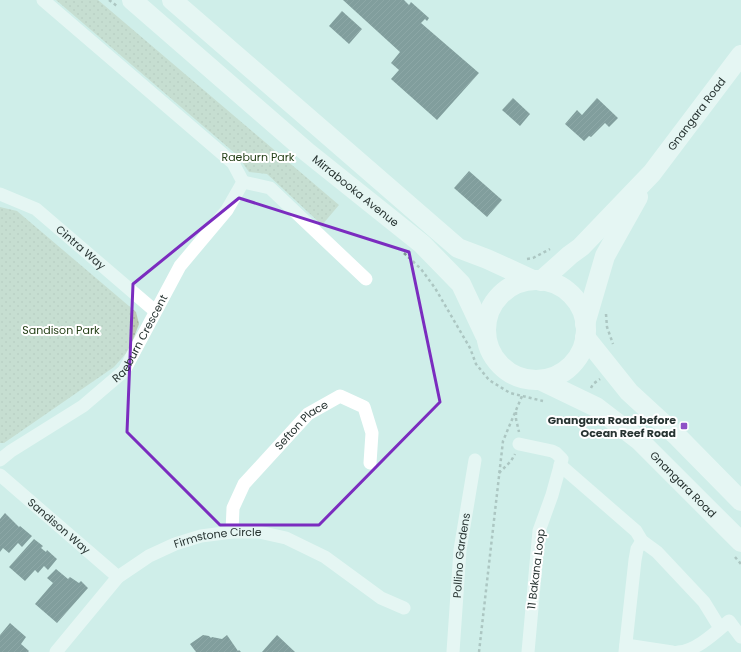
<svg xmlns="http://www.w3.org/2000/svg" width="741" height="652" font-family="Poppins,sans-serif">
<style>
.green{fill:url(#green-dots)}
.building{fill:url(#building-hatch)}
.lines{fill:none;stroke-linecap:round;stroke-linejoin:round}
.path{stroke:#809693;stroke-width:2.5;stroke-dasharray:3 3;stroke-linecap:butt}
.street{stroke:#fff;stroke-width:13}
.primary{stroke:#fff;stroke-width:20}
.marked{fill:none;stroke:#7b2cbf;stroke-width:3;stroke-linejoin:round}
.poi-dot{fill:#8e50c6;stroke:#fff;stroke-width:1.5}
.labels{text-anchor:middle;stroke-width:4;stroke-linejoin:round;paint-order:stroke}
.street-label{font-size:11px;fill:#283432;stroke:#fff}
.park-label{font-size:11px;fill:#264118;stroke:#fff}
.poi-label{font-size:11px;font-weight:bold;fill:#283432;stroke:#fff;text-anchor:end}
</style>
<defs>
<pattern id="green-dots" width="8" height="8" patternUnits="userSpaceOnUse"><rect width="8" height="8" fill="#bbcab4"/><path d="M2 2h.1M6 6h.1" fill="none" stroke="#a1ae9b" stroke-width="1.8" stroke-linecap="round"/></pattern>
<pattern id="building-hatch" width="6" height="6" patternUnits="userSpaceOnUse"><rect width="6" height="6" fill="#233d41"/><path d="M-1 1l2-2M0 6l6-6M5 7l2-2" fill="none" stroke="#3a5154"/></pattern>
</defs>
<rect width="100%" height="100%" fill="#cfeee9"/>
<g class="green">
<polygon points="56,0 98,0 339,205 322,225 267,174 249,172 237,155"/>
<polygon points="0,207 17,211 136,312 139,324 129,350 114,367 4,443 0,443"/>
</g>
<g class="building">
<polygon points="343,0 404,0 409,5 411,2 429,18 427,21 425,19 421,23 479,73 437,120 391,79 399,70 391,63 400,52"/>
<polygon points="342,11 362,29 349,44 329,26"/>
<polygon points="513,98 530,114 520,126 502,110"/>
<polygon points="597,98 618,118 609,127 605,123 591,137 589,136 584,141 565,124 577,110 582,115"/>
<polygon points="469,171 502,200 487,217 454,188"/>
<polygon points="5,513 19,527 20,526 32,536 22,547 18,543 9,553 3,548 0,552 0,519"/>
<polygon points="34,539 43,546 41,548 46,552 47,550 57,559 48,570 44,566 38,573 35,570 25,581 9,567"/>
<polygon points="56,569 68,579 70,577 79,583 81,581 88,588 57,623 35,604 53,583 47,578"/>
<polygon points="10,623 26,637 21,644 29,651 28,652 0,652 0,635"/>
<polygon points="203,635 209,636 211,638 212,637 222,639 227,635 238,651 239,650 241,652 196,652 190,644"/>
<polygon points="277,635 295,652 262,652"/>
</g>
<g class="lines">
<g class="path">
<polyline points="109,0 117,6"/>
<polyline points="404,253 421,269 435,288 470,348 476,364 489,380 510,393 543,401"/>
<polyline points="527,259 533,258 550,249"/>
<polyline points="606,314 607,327 613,344"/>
<polyline points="591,388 593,384 600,379"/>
<polyline points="516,412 516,419 519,432"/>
<polyline points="499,473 511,461 515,454"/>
<polyline points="735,557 741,564"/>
<polyline points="479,652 503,441 522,396"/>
</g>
<g class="street">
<polyline points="243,182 270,188 366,279"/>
<path id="s1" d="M0,194l36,15 119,102"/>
<polyline points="519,444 552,451 556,453 562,459 552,495 539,531 528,652"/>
<path id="s2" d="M0,460l11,-9 72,-45 41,-35 56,-105 47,-56 16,-28 -10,-19 -190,-163"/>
<polyline points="560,465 636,531 642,541 657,552 704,602 720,628"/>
<path id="s3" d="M0,475l118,102"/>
<path id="s4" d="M232,532l1,-24 11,-24 64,-70 32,-18 24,11 8,26 -2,30"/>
<polyline points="626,645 672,652"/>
<path id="s5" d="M56,652l62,-75 31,-21 26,-12 26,-8 31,-4h27l27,6 39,19 56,41 23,10"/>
<path id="s6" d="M453,652l7,-102 15,-90"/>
<polyline points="625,652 635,560 637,549 642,541"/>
<path d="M678,652c17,0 38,-20 51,-31l12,16"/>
</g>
<g class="primary">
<path id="s7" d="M132,0l175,152 115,92 39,40 24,51"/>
<polyline points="172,0 458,248 487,259 533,280"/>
<circle cx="536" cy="330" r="50"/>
<path id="s8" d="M541,281l29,-26 11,-8 71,-74 89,-118"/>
<polyline points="585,324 605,256 638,197"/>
<polyline points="585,337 629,392 678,437 741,501"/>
<path id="s9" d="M540,380l56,27 43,33 102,102"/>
</g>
</g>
<path d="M0 0H741V652H0ZM239,198l170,54 31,150 -121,123h-99l-93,-93 6,-148z" fill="#cfeee9" fill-opacity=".55" fill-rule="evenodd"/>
<path class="marked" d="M239,198l170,54 31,150 -121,123h-99l-93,-93 6,-148z"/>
<rect class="poi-dot" x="680" y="422" width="8" height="8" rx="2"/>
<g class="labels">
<g class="street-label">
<text dy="4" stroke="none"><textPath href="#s8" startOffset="229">Gnangara Road</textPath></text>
<text dy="4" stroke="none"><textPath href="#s7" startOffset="294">Mirrabooka Avenue</textPath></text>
<text dy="4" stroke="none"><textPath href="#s1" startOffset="98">Cintra Way</textPath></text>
<text dy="4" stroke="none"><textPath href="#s2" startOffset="189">Raeburn Crescent</textPath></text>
<text dy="4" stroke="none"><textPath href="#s4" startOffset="133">Sefton Place</textPath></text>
<text dy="4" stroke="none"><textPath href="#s9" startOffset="179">Gnangara Road</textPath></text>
<text dy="4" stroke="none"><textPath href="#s3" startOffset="78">Sandison Way</textPath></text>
<text dy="4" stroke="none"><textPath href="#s5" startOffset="207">Firmstone Circle</textPath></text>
<text dy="4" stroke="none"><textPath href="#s6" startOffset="97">Pollino Gardens</textPath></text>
<text transform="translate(536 569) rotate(-83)" y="4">11 Bakana Loop</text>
</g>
<g class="park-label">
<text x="258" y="161">Raeburn Park</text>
<text x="61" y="334">Sandison Park</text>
</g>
<g class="poi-label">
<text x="676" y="424">Gnangara Road before<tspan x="676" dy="13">Ocean Reef Road</tspan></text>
</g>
</g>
</svg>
